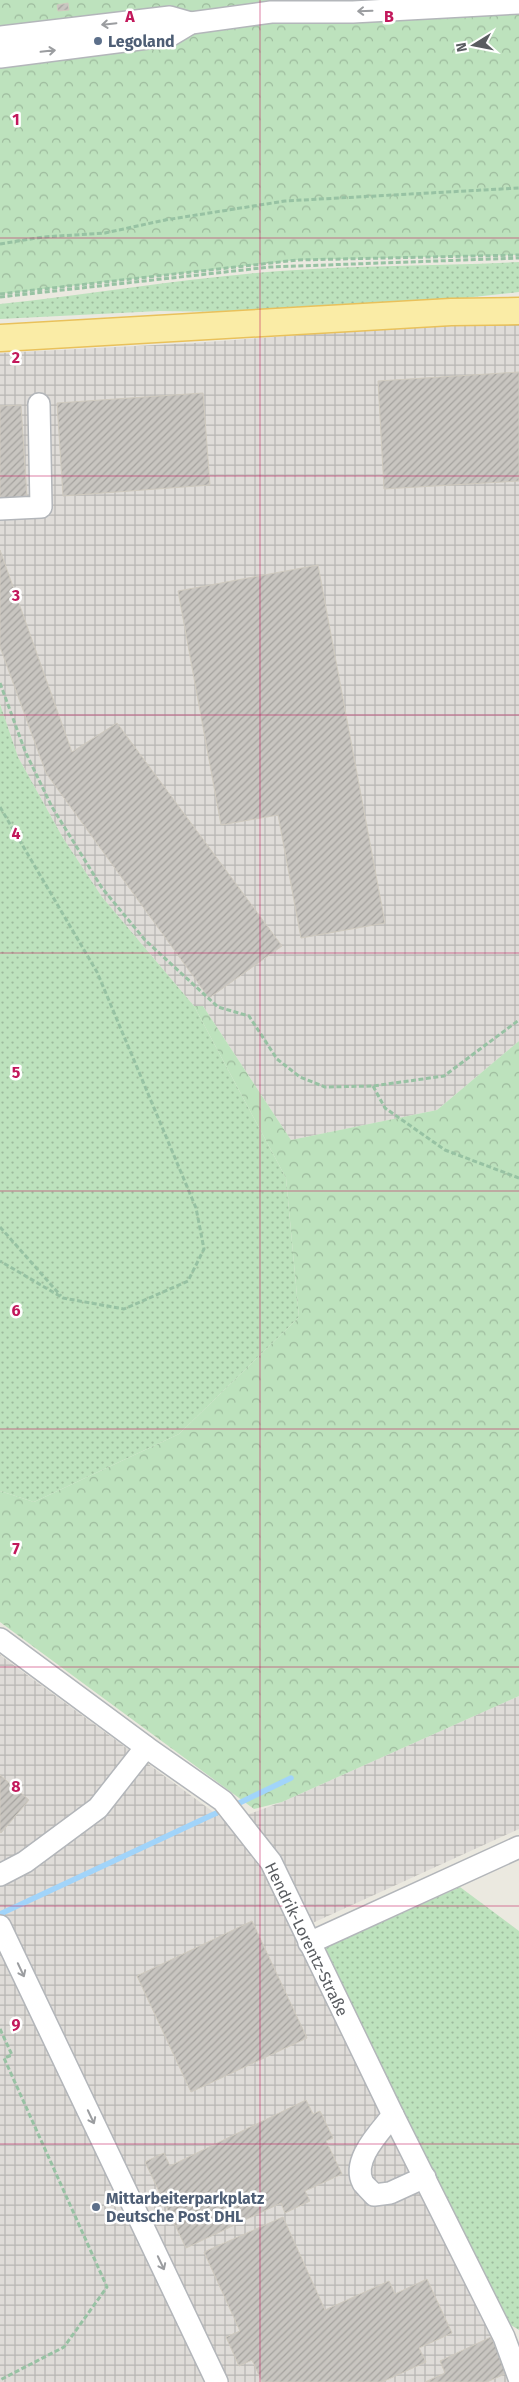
<svg xmlns="http://www.w3.org/2000/svg" width="519" height="2382" font-family="'Fira Sans',sans-serif">
<style>
.industrial{fill:url(#industrial-grid)}
.grass{fill:url(#grass-dots)}
.forest{fill:url(#forest-crowns)}
.lines{fill:none;stroke-linecap:round;stroke-linejoin:round}
.stream{stroke:#a1d4fa;stroke-width:5.5}
.building{fill:url(#building-hatch);stroke:#cfcabf}
.minor-casing{stroke:#b3b6ba;stroke-width:24}
.major-casing{stroke:#e9c15b;stroke-width:29}
.path{stroke:#97c2a3;stroke-width:3;stroke-dasharray:5 2.5;stroke-linecap:butt}
.minor{stroke:#fff;stroke-width:21}
.major{stroke:#faeca6;stroke-width:26}
.oneway{stroke:#9b9da0}
.grid{fill:none;stroke:#c2185b;stroke-width:1;stroke-opacity:0.55}
.service-dot{fill:#5c6f8a;stroke:#fff;stroke-width:2}
.labels{text-anchor:middle;stroke-width:5;stroke-linejoin:round;paint-order:stroke}
.service-label{font-size:16px;font-weight:bold;fill:#4e5e75;stroke:#fff;text-anchor:start}
.street-label{font-size:16px;fill:#595c60;stroke:#fff}
.grid-label{font-size:16px;text-anchor:middle;font-weight:bold;fill:#c2185b;stroke:#fff;stroke-width:5;stroke-linejoin:round;paint-order:stroke}
</style>
<defs>
<pattern id="industrial-grid" width="8" height="8" patternUnits="userSpaceOnUse" patternTransform="scale(1.25)"><rect width="8" height="8" fill="#dfdcd8"/><path d="M0 4h8M4 0v8" fill="none" stroke="#b8b6b3"/></pattern>
<pattern id="grass-dots" width="8" height="8" patternUnits="userSpaceOnUse" patternTransform="scale(1.25)"><rect width="8" height="8" fill="#bde2bd"/><path d="M2 2h.1M6 6h.1" fill="none" stroke="#9dba9d" stroke-width="1.8" stroke-linecap="round"/></pattern>
<pattern id="forest-crowns" width="20" height="18" patternUnits="userSpaceOnUse" patternTransform="scale(1.25)"><rect width="20" height="18" fill="#bde2bd"/><path d="M2 6a3 3 0 1 1 6 0M12 15a3 3 0 1 1 6 0" fill="none" stroke="#9dba9d"/></pattern>
<pattern id="building-hatch" width="6" height="6" patternUnits="userSpaceOnUse" patternTransform="scale(1.25)"><rect width="6" height="6" fill="#c8c5c0"/><path d="M-1 1l2-2M0 6l6-6M5 7l2-2" fill="none" stroke="#a5a39f"/></pattern>
</defs>
<rect width="100%" height="100%" fill="#ebe9e0"/>
<g class="industrial">
<polygon points="519,318 519,1041 437,1110 291,1140 203,1006 194,1006 102,897 63,838 18,757 0,704 0,353 194,343"/>
<polygon points="0,1655 227,1822 282,1802 519,1696 519,1829 295,1931 517,2382 0,2382"/>
</g>
<g class="grass">
<path d="M519,262v30l-91,10 -188,10 -81,-1 -159,8v-15c93,-10 186,-26 280,-33 79,-6 159,-5 239,-9z"/>
<polygon points="0,704 18,757 63,838 102,897 194,1006 286,1178 299,1317 179,1434 34,1502 0,1491"/>
<polygon points="460,1887 519,1931 519,2330 503,2320 323,1949"/>
</g>
<g class="forest">
<polygon points="0,0 519,0 519,255 297,260 0,294"/>
<polygon points="194,1006 203,1006 291,1140 437,1110 519,1041 519,1696 282,1802 254,1809 0,1622 0,1491 34,1502 179,1434 299,1317 286,1178"/>
</g>
<g class="lines">
<g class="stream">
<polyline points="233,1806 291,1778"/>
<polyline points="0,1914 225,1809"/>
</g>
</g>
<g class="building">
<polygon points="68,3 69,10 58,11 57,5"/>
<polygon points="519,372 519,481 384,489 378,381"/>
<polygon points="203,393 210,485 63,496 57,403"/>
<polygon points="21,405 27,498 0,500 0,406"/>
<polygon points="0,550 72,752 117,723 282,946 209,998 46,773 0,647"/>
<polygon points="318,565 385,923 301,938 278,815 221,825 178,591"/>
<polygon points="0,1775 29,1800 1,1833 0,1832"/>
<polygon points="252,1921 307,2038 191,2092 137,1976"/>
<polygon points="306,2100 313,2114 320,2111 333,2138 326,2141 342,2174 305,2191 310,2201 285,2213 281,2203 186,2248 145,2162 164,2153 170,2166"/>
<polygon points="283,2217 325,2310 389,2281 395,2294 427,2279 452,2333 419,2348 426,2362 382,2382 262,2382 252,2360 239,2366 226,2337 240,2331 204,2252"/>
<polygon points="491,2337 507,2373 487,2382 425,2382 445,2373 440,2361"/>
</g>
<g class="lines">
<g class="minor-casing">
<g id="minor">
<polyline points="0,37 170,17 191,23"/>
<polyline points="0,57 171,35 191,23 271,12 353,12 519,3"/>
<polyline points="0,509 41,507 39,404"/>
<polyline points="0,1639 146,1747 223,1801 271,1862 393,2115 504,2337 519,2378"/>
<polyline points="0,1875 25,1862 98,1808 146,1747"/>
<polyline points="0,1926 217,2382"/>
<polyline points="309,1943 519,1847"/>
<path d="M393,2115c-13,17 -42,45 -30,68 3,4 8,8 11,12l16,-2 35,-16"/>
</g>
</g>
<g class="major-casing">
<polyline id="major" points="0,338 451,312 519,311"/>
</g>
<g class="path">
<polyline points="0,244 43,237 105,233 165,220 285,201 519,188"/>
<polyline points="0,294 297,260 519,255"/>
<polyline points="0,297 270,267 519,258"/>
<polyline points="0,683 25,751 52,807 102,888 145,940 218,1007 249,1016 277,1059 300,1077 325,1087 373,1086 444,1076 519,1020"/>
<polyline points="0,807 97,972 196,1208 204,1249 188,1281 124,1309 63,1298 0,1261"/>
<polyline points="373,1086 385,1108 445,1150 519,1178"/>
<polyline points="0,1227 61,1296"/>
<polyline points="0,2029 12,2055 4,2058 107,2287 64,2347 0,2380"/>
</g>
<use href="#minor" class="minor"/>
<use href="#major" class="major"/>
</g>
<defs><path id="oneway-shaft" d="M-6 0H5M1.5-3L5.5 0L1.5 3" fill="none" stroke-width="1.6" stroke-linecap="round" stroke-linejoin="round" transform="scale(1.25)"/></defs>
<g class="oneway">
<use href="#oneway-shaft" transform="translate(365 11) rotate(178)"/>
<use href="#oneway-shaft" transform="translate(109 24) rotate(174)"/>
<use href="#oneway-shaft" transform="translate(48 51) rotate(-6)"/>
<use href="#oneway-shaft" transform="translate(21 1970) rotate(65)"/>
<use href="#oneway-shaft" transform="translate(91 2117) rotate(65)"/>
<use href="#oneway-shaft" transform="translate(161 2263) rotate(65)"/>
</g>
<path class="grid" d="M260,0v2382M0,238h519M0,476h519M0,715h519M0,953h519M0,1191h519M0,1429h519M0,1667h519M0,1906h519M0,2144h519"/>
<g class="service-dot">
<circle cx="98" cy="41" r="5"/>
<circle cx="96" cy="2207" r="5"/>
</g>
<g class="labels">
<g class="service-label">
<text x="108" y="47">Legoland</text>
<text x="106" y="2204">Mittarbeiterparkplatz<tspan x="106" dy="18">Deutsche Post DHL</tspan></text>
</g>
<g class="street-label">
<text transform="translate(307 1939) rotate(64)" y="6">Hendrik-Lorentz-Straße</text>
</g>
</g>
<g class="grid-label">
<text x="130" y="22">A</text>
<text x="389" y="22">B</text>
<text x="16" y="125">1</text>
<text x="16" y="363">2</text>
<text x="16" y="601">3</text>
<text x="16" y="839">4</text>
<text x="16" y="1078">5</text>
<text x="16" y="1316">6</text>
<text x="16" y="1554">7</text>
<text x="16" y="1792">8</text>
<text x="16" y="2030">9</text>
</g>
<g transform="translate(474 45) rotate(260)" stroke="#ffffff" stroke-width="4" paint-order="stroke">
<path d="M0-4L9 19L0 12L-9 19Z" fill="#595c60"/>
<text y="-8" font-size="14" font-weight="bold" text-anchor="middle" fill="#595c60">N</text>
</g>
</svg>
